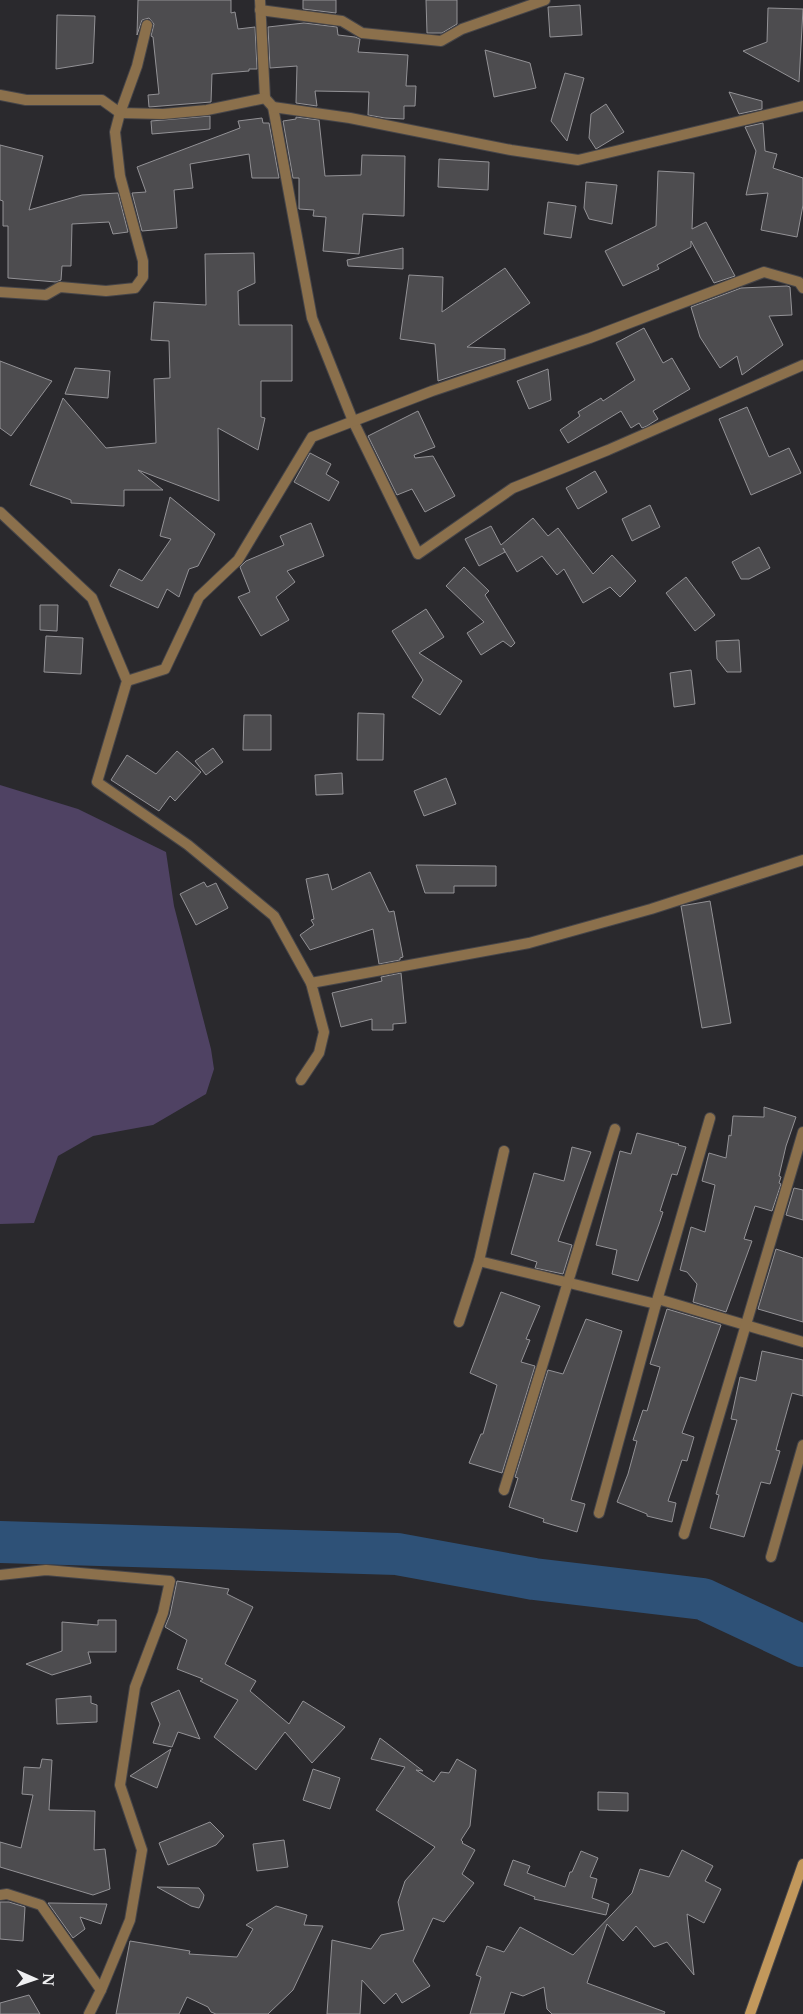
<svg xmlns="http://www.w3.org/2000/svg" width="803" height="2014" font-family="'Libre Baskerville',serif">
<style>
.green{fill:#4f4263}
.lines{fill:none;stroke-linecap:round;stroke-linejoin:round}
.river{stroke:#2e5177;stroke-width:42}
.building{fill:#4d4c4f;stroke:#939296}
.street-casing{stroke:#464549;stroke-width:12}
.secondary-casing{stroke:#464549;stroke-width:12}
.street{stroke:#8b704c;stroke-width:10}
.secondary{stroke:#c2985c;stroke-width:10}
</style>
<rect width="100%" height="100%" fill="#2a292d"/>
<polygon class="green" points="0,785 78,809 166,852 174,906 211,1049 214,1069 206,1094 153,1125 93,1136 58,1156 34,1223 0,1224"/>
<g class="lines">
<polyline class="river" points="0,1542 397,1554 534,1579 703,1599 803,1646"/>
</g>
<g class="building">
<polygon points="138,0 231,0 231,13 235,12 238,29 255,27 257,69 249,69 249,71 212,74 211,102 149,107 148,95 159,94 153,37 151,36 154,24 149,18 142,20 137,35"/>
<polygon points="303,0 336,0 336,13 303,9"/>
<polygon points="426,0 457,0 457,24 442,33 427,33"/>
<polygon points="580,5 582,35 550,37 548,7"/>
<polygon points="768,8 803,9 799,82 743,51 767,42"/>
<polygon points="57,15 95,16 93,63 56,69"/>
<polygon points="304,23 337,27 338,35 355,37 360,39 358,52 408,55 406,86 416,86 415,106 404,106 404,119 385,118 368,115 369,92 315,91 317,106 296,103 297,66 270,68 268,27"/>
<polygon points="485,50 530,63 536,88 494,97"/>
<polygon points="565,73 584,78 567,141 551,121"/>
<polygon points="729,92 762,101 762,109 739,114"/>
<polygon points="606,104 624,132 596,149 589,138 591,114"/>
<polygon points="210,116 210,129 152,134 151,121"/>
<polygon points="296,117 319,120 325,176 361,175 362,155 405,156 404,216 363,214 359,254 323,251 326,217 313,216 314,210 299,209 299,178 293,178 283,121 296,119"/>
<polygon points="262,118 263,123 269,123 279,178 252,178 249,154 190,164 193,188 174,190 177,228 142,231 132,193 146,192 137,167 240,128 238,121"/>
<polygon points="763,123 765,151 777,154 773,168 803,178 803,205 797,237 761,230 768,193 746,195 756,151 745,127"/>
<polygon points="0,145 43,156 29,210 82,195 118,193 128,232 113,234 109,222 72,224 71,266 62,266 61,280 56,282 8,278 8,226 3,226 3,201 0,200"/>
<polygon points="439,159 489,162 488,190 438,187"/>
<polygon points="658,171 694,173 692,229 706,222 735,276 714,283 691,241 691,247 657,265 659,269 623,286 605,251 656,226"/>
<polygon points="586,182 617,185 612,224 589,219 584,208"/>
<polygon points="548,202 576,206 571,238 544,234"/>
<polygon points="403,248 403,269 348,266 347,260"/>
<polygon points="254,253 255,283 238,291 239,325 292,325 292,381 261,381 261,417 265,418 258,450 218,428 219,501 138,470 163,490 124,490 124,506 71,503 71,500 30,485 63,398 106,448 156,443 154,379 170,378 169,341 151,340 154,302 206,305 205,254"/>
<polygon points="505,268 530,303 467,347 505,349 505,359 438,381 435,344 400,339 409,275 443,277 442,312"/>
<polygon points="787,286 790,287 792,315 769,316 783,345 742,375 737,356 720,368 700,337 691,307 741,288"/>
<polygon points="644,328 663,363 672,358 690,389 653,411 658,419 647,426 642,428 639,423 631,428 621,411 568,443 560,430 580,416 578,412 601,398 603,401 635,380 616,343"/>
<polygon points="0,361 52,381 11,436 0,428"/>
<polygon points="75,368 110,371 108,398 65,394"/>
<polygon points="548,369 551,400 529,409 517,381"/>
<polygon points="747,407 769,457 789,448 801,473 751,495 719,419"/>
<polygon points="418,411 435,447 414,455 415,458 433,456 455,496 425,512 412,489 397,495 368,436"/>
<polygon points="310,453 331,464 326,474 339,482 329,501 294,482"/>
<polygon points="595,471 607,492 578,509 566,488"/>
<polygon points="170,497 215,534 198,566 189,569 179,597 167,589 158,608 110,586 119,569 142,581 171,539 160,536"/>
<polygon points="650,505 660,527 632,541 622,519"/>
<polygon points="533,518 548,536 558,528 593,574 612,555 636,581 620,597 610,587 583,603 564,569 557,575 542,556 517,572 503,548 505,552 479,566 465,539 491,526 501,545"/>
<polygon points="311,523 324,556 287,571 295,582 276,597 289,620 261,636 238,597 250,592 240,567 246,561 284,545 280,536"/>
<polygon points="759,547 770,568 749,579 741,579 732,562"/>
<polygon points="464,567 489,591 485,595 515,643 511,647 503,641 481,655 467,633 484,622 446,586"/>
<polygon points="686,577 715,615 695,631 666,593"/>
<polygon points="40,605 58,605 57,631 40,630"/>
<polygon points="426,609 444,637 419,653 462,681 440,715 412,697 423,680 392,631"/>
<polygon points="46,636 83,638 81,674 44,672"/>
<polygon points="739,640 741,672 727,672 717,659 716,641"/>
<polygon points="691,670 695,704 674,707 670,673"/>
<polygon points="358,713 384,714 383,760 357,760"/>
<polygon points="244,715 271,715 271,750 243,750"/>
<polygon points="213,748 223,762 206,775 195,761"/>
<polygon points="177,751 201,772 175,801 170,796 159,811 111,780 127,755 156,774"/>
<polygon points="342,773 343,794 316,795 315,775"/>
<polygon points="446,778 456,804 424,816 414,791"/>
<polygon points="416,865 496,866 496,886 454,886 454,893 425,893"/>
<polygon points="370,872 389,912 394,911 403,957 400,958 400,960 379,964 373,929 310,950 300,935 314,925 311,920 314,919 306,879 328,874 332,890"/>
<polygon points="204,882 207,887 216,883 228,908 196,925 180,894"/>
<polygon points="710,901 731,1023 702,1028 681,906"/>
<polygon points="401,973 406,1023 393,1024 393,1030 372,1030 372,1019 341,1027 332,993 382,981 381,977"/>
<polygon points="764,1107 796,1117 786,1146 779,1176 781,1177 779,1183 781,1184 772,1211 755,1206 744,1239 752,1241 726,1312 693,1302 697,1284 687,1272 680,1270 691,1227 705,1232 715,1185 702,1181 709,1153 726,1158 729,1135 731,1136 733,1116 764,1117"/>
<polygon points="637,1133 679,1144 678,1145 686,1147 677,1175 672,1174 660,1211 663,1212 659,1224 638,1281 612,1274 617,1250 596,1245 620,1151 631,1154"/>
<polygon points="572,1147 591,1152 558,1241 572,1245 563,1274 535,1268 537,1262 511,1254 534,1173 564,1181"/>
<polygon points="794,1188 803,1190 803,1220 786,1215"/>
<polygon points="776,1249 803,1258 803,1322 758,1309"/>
<polygon points="501,1292 540,1306 526,1339 530,1340 521,1362 535,1366 502,1473 469,1463 481,1434 483,1434 497,1385 470,1373"/>
<polygon points="667,1309 721,1325 682,1433 694,1437 687,1461 682,1460 668,1501 676,1503 672,1522 647,1516 647,1514 617,1502 628,1474 637,1441 633,1440 643,1410 647,1411 660,1367 650,1364"/>
<polygon points="586,1319 622,1331 571,1500 585,1504 577,1532 543,1522 544,1519 509,1507 518,1478 515,1477 548,1370 563,1374"/>
<polygon points="762,1351 803,1360 803,1396 792,1393 776,1450 780,1451 770,1484 761,1482 744,1537 710,1528 719,1495 716,1494 737,1420 731,1419 740,1377 756,1381"/>
<polygon points="177,1581 229,1589 227,1594 253,1607 225,1664 256,1681 250,1691 289,1724 303,1701 345,1727 312,1763 285,1732 256,1770 214,1737 238,1700 200,1681 203,1679 177,1669 187,1640 165,1627 170,1615"/>
<polygon points="98,1620 116,1620 116,1652 88,1652 91,1663 52,1675 26,1664 62,1651 62,1622 98,1625"/>
<polygon points="179,1690 200,1739 178,1732 172,1747 153,1743 160,1724 151,1703"/>
<polygon points="91,1696 91,1703 97,1705 97,1722 57,1724 56,1699"/>
<polygon points="380,1738 423,1771 416,1770 434,1782 441,1772 449,1773 457,1759 476,1770 470,1826 461,1840 463,1842 462,1843 475,1850 462,1874 474,1883 444,1922 433,1918 413,1961 430,1986 402,2003 396,1993 384,2004 362,1980 360,2014 327,2014 332,1940 371,1949 381,1935 404,1930 398,1902 405,1881 435,1847 376,1810 405,1767 371,1759"/>
<polygon points="171,1749 157,1788 130,1776"/>
<polygon points="42,1759 52,1760 49,1810 95,1811 94,1850 105,1849 110,1889 93,1895 0,1867 0,1842 21,1848 33,1795 22,1794 24,1767 40,1768"/>
<polygon points="313,1769 340,1778 330,1809 303,1800"/>
<polygon points="598,1792 628,1793 628,1811 598,1810"/>
<polygon points="210,1822 224,1836 216,1845 168,1865 159,1843"/>
<polygon points="284,1840 288,1867 257,1871 253,1844"/>
<polygon points="682,1850 713,1866 705,1881 721,1889 704,1923 687,1914 694,1975 667,1942 654,1947 636,1926 623,1941 607,1924 587,1983 665,2012 664,2014 552,2014 547,2009 544,1987 523,1996 511,1992 504,2014 470,2014 481,1977 476,1975 487,1946 504,1952 520,1927 573,1955 632,1893 640,1869 669,1877"/>
<polygon points="581,1851 598,1858 590,1877 597,1879 592,1898 609,1904 606,1915 534,1899 535,1897 504,1885 513,1860 530,1866 527,1873 565,1887 570,1872 572,1872"/>
<polygon points="157,1887 199,1888 204,1895 203,1900 199,1908 191,1906"/>
<polygon points="0,1902 9,1902 25,1907 23,1941 0,1939"/>
<polygon points="48,1903 51,1903 107,1904 101,1924 80,1917 85,1929 73,1938"/>
<polygon points="276,1906 307,1915 304,1925 323,1926 293,1990 268,2014 216,2014 211,2012 208,2007 187,1997 179,2014 116,2014 130,1941 190,1951 189,1954 237,1957 253,1929 246,1925"/>
<polygon points="29,1995 40,2014 0,2014 0,2003"/>
</g>
<g class="lines">
<g class="street-casing">
<g id="street">
<polyline points="260,0 265,98 273,107 312,318 353,421 418,554 513,488 608,450 803,365"/>
<polyline points="260,10 342,21 362,33 441,41 462,29 545,0"/>
<polyline points="0,95 26,100 102,100 120,113 163,114 207,110 265,98"/>
<polyline points="273,107 350,118 511,150 578,160 803,106"/>
<polyline points="0,292 46,295 60,287 106,291 135,288 143,277 143,261 120,176 115,132 120,113 137,66 147,25"/>
<polyline points="0,512 92,598 127,681 97,782 188,845 274,916 311,983 324,1032 319,1053 301,1080"/>
<polyline points="127,681 165,669 199,597 238,560 312,437 432,391 590,338 764,272 799,282 803,288"/>
<polyline points="311,983 529,943 651,909 803,860"/>
<polyline points="479,1261 656,1304"/>
<polyline points="658,1299 803,1342"/>
<polyline points="459,1322 479,1261 504,1151"/>
<polyline points="504,1490 615,1129"/>
<polyline points="599,1513 656,1304 710,1118"/>
<polyline points="684,1534 803,1132"/>
<polyline points="771,1557 803,1445"/>
<polyline points="0,1575 46,1570 170,1581 163,1613 135,1687 120,1785 142,1850 130,1920 101,1990 89,2014"/>
<polyline points="0,1895 7,1894 41,1905 101,1990"/>
</g>
</g>
<g class="secondary-casing">
<polyline id="secondary" points="750,2014 803,1864"/>
</g>
<use href="#street" class="street"/>
<use href="#secondary" class="secondary"/>
</g>
<g transform="translate(35 1979) rotate(92)" stroke="#2a292d" stroke-width="4" paint-order="stroke">
<path d="M0-4L9 19L0 12L-9 19Z" fill="#f0f0f2"/>
<text y="-8" font-size="14" font-weight="bold" text-anchor="middle" fill="#f0f0f2">N</text>
</g>
</svg>
